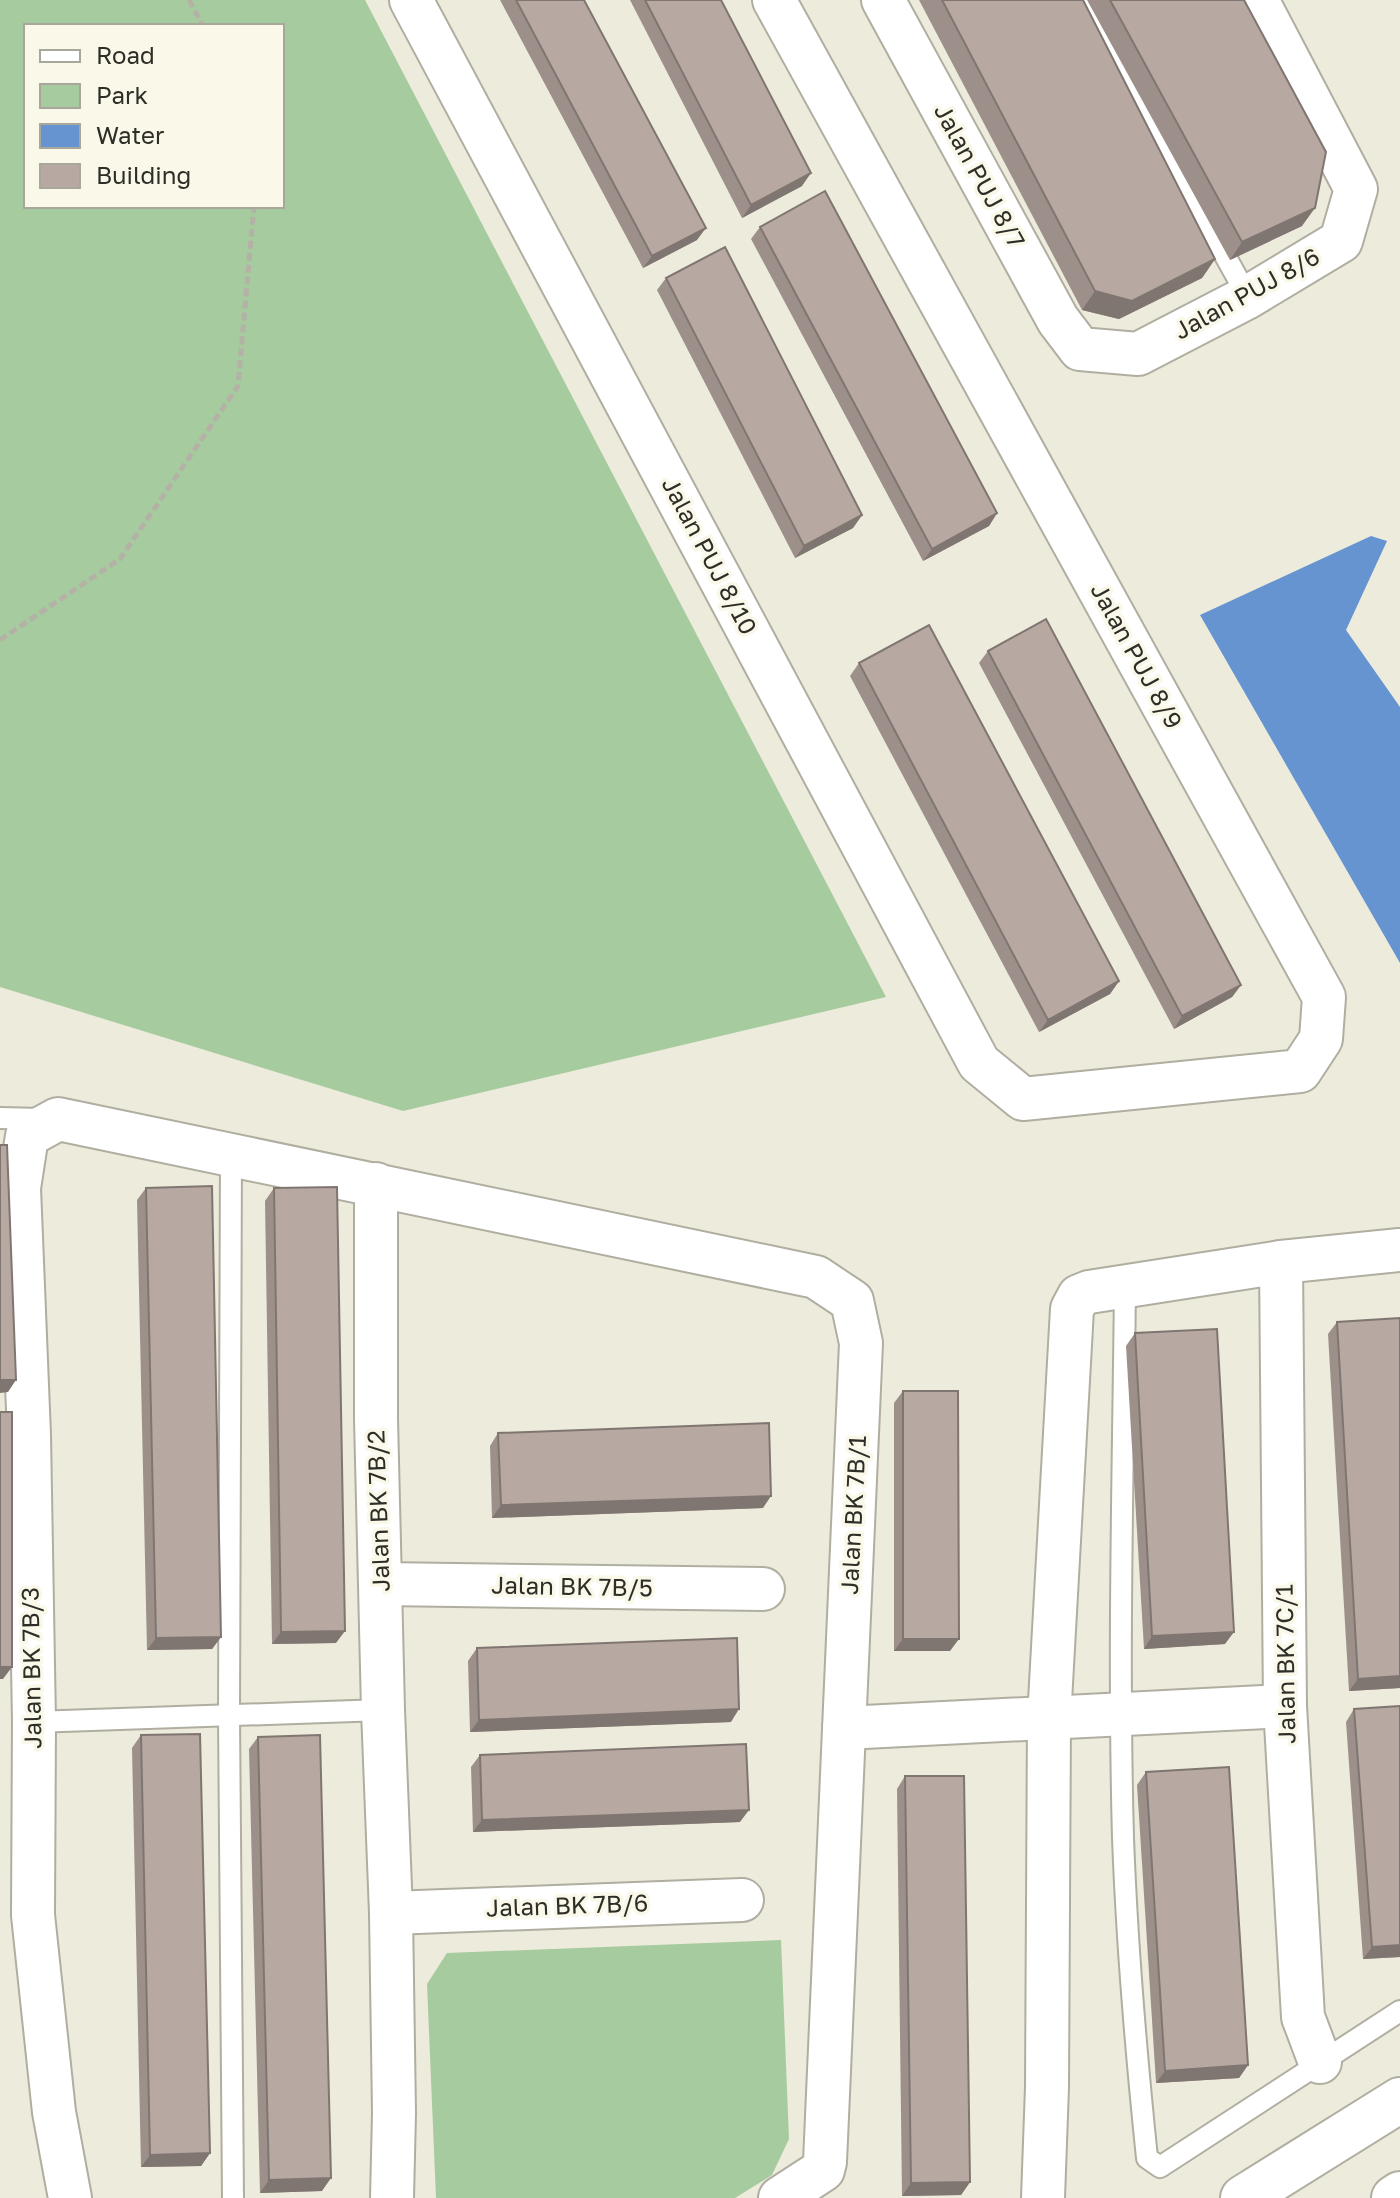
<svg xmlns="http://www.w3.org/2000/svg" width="1400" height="2198" font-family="'Golos Text',sans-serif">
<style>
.green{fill:#a6cb9e;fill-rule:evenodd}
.water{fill:#6594d0}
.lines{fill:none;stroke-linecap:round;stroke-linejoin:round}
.service-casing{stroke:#b0aea0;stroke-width:24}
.minor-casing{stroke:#b0aea0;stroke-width:46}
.secondary-casing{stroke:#b0aea0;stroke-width:48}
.path{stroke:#b4b2a6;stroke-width:5;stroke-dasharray:8 4;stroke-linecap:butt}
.service{stroke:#fff;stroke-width:20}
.minor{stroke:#fff;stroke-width:42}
.secondary{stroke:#fff;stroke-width:44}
.wall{fill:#9d908b}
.shaded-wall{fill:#807671}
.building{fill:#b7a8a2;stroke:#807671;stroke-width:2}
.labels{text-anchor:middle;stroke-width:7;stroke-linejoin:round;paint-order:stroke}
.street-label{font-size:24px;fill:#2e2d27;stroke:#faf8e9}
</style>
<rect width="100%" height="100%" fill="#edebdc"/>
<g class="green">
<path d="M0,0h365l521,997 -483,114 -403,-124zM282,26v180h-256v-180z"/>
<polygon points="781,1940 789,2139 772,2175 735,2198 436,2198 427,1984 447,1953"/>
</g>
<polygon class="water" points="1371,536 1387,541 1346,630 1400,707 1400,963 1200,615"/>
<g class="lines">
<g class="service-casing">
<g id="service">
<polyline points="1083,0 1248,297"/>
<polyline points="0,1118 42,1119"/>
<polyline points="231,1153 229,1715 233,2198"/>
<path d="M1125,1287c-2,184 -7,368 -2,551 4,107 13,214 24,320l13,9 240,-156"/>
<polyline points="34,1722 383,1710"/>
</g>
</g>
<g class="minor-casing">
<g id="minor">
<polyline points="411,0 979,1063 1023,1099 1300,1071 1321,1039 1324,997 774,0"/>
<polyline points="883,0 1058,320 1080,349 1138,354 1248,297 1341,241 1356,189 1257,0"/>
<polyline points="376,1184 376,1419 383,1710 391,1913 394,2113 392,2198"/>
<polyline points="1281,1262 1285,1706 1303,2017 1320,2062"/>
<polyline points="382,1584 763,1589"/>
<polyline points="844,1728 1285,1706"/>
<polyline points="391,1913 742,1900"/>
<polyline points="70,2198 54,2112 33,1915 34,1722 29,1435 19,1188 27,1136 58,1119 816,1277 852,1301 861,1343 825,2162 823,2170 780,2198"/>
<polyline points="1043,2198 1047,2087 1049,1719 1072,1309 1079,1296 1089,1292 1281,1262 1400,1250"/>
</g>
</g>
<g class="secondary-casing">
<g id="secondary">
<polyline points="1243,2198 1400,2100"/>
<polyline points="1394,2198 1400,2194"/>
</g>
</g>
<g class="path">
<polyline points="189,0 203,26"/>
<polyline points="0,640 120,559 238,386 254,206"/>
</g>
<use href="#service" class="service"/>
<use href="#minor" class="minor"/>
<use href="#secondary" class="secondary"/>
</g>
<g class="wall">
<polygon points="500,0 584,0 697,240 643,268"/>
<polygon points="630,0 721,0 802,186 742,218"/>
<polygon points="919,0 1083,0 1215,259 1202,278 1119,319 1082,310"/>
<polygon points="1087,0 1244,0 1302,226 1230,260"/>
<polygon points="760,227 997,513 989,526 923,561 751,239"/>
<polygon points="666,278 862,515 853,528 795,558 657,290"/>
<polygon points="988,651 1241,985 1232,997 1174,1029 979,663"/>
<polygon points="859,663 1119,981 1110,994 1039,1032 850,676"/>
<polygon points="146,1188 221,1637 212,1649 147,1650 137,1200"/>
<polygon points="274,1188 336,1643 272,1644 265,1201"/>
<polygon points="1400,1318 1400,1688 1349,1691 1328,1334 1337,1322"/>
<polygon points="1135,1333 1225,1644 1144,1649 1126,1346"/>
<polygon points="903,1391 950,1651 894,1651 894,1403"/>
<polygon points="498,1433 763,1508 492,1518 490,1446"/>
<polygon points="477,1648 731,1722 470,1732 468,1661"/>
<polygon points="1400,1706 1400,1957 1363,1959 1346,1722 1354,1709"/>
<polygon points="141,1735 210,2153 201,2166 141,2167 132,1748"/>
<polygon points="258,1737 322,2191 260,2193 249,1749"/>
<polygon points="480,1755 740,1822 473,1832 471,1767"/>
<polygon points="1146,1772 1248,2065 1239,2078 1156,2083 1137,1785"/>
<polygon points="905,1776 970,2182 961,2195 902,2196 897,1789"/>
</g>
<g class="shaded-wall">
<polygon points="811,173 802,186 742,218 751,205"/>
<polygon points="1315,208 1302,226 1230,260 1242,242"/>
<polygon points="706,228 697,240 643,268 652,256"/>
<polygon points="1215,259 1202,278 1119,319 1082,310 1095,291"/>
<polygon points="997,513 989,526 923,561 932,549"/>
<polygon points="862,515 853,528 795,558 804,546"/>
<polygon points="1119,981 1110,994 1039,1032 1048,1020"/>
<polygon points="1241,985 1232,997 1174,1029 1182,1016"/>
<polygon points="0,1380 16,1380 8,1392 0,1393"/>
<polygon points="771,1496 763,1508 492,1518 501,1505"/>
<polygon points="345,1631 336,1643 272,1644 281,1632"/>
<polygon points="1234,1632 1225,1644 1144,1649 1152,1636"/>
<polygon points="221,1637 212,1649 147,1650 156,1638"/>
<polygon points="903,1639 959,1639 950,1651 894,1651"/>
<polygon points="0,1667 12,1667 3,1679 0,1679"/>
<polygon points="1400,1676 1400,1688 1349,1691 1358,1679"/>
<polygon points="739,1709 731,1722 470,1732 479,1720"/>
<polygon points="749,1810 740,1822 473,1832 482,1820"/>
<polygon points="1400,1945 1400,1957 1363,1959 1372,1947"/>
<polygon points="1248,2065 1239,2078 1156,2083 1165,2071"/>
<polygon points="210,2153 201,2166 141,2167 150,2155"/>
<polygon points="331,2178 322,2191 260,2193 269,2180"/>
<polygon points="970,2182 961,2195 902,2196 911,2183"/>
</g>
<g class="building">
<polygon points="516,0 584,0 706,228 652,256"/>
<polygon points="645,0 721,0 811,173 751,205"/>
<polygon points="942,0 1083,0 1215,259 1132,301 1095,291"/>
<polygon points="1110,0 1244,0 1326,152 1315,208 1242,242"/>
<polygon points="825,191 997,513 932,549 760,227"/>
<polygon points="725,247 862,515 804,546 666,278"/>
<polygon points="1046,619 1241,985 1182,1016 988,651"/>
<polygon points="929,625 1119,981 1048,1020 859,663"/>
<polygon points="0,1145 7,1145 16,1380 0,1380"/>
<polygon points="212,1186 221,1637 156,1638 146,1188"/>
<polygon points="337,1187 345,1631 281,1632 274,1188"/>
<polygon points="1400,1318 1400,1676 1358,1679 1337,1322"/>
<polygon points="1217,1329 1234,1632 1152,1636 1135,1333"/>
<polygon points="903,1391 958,1391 959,1639 903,1639"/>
<rect x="0" y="1412" width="12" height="255"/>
<polygon points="769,1423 771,1496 501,1505 498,1433"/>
<polygon points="737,1638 739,1709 479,1720 477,1648"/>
<polygon points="1400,1706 1400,1945 1372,1947 1354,1709"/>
<polygon points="200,1734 210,2153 150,2155 141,1735"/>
<polygon points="320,1735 331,2178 269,2180 258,1737"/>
<polygon points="746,1744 749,1810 482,1820 480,1755"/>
<polygon points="1229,1767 1248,2065 1165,2071 1146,1772"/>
<polygon points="905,1776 964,1776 970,2182 911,2183"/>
</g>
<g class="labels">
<g class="street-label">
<text transform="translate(979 176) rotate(61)" y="8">Jalan PUJ 8/7</text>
<text transform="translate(1247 294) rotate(-29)" y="8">Jalan PUJ 8/6</text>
<text transform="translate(709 556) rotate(62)" y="8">Jalan PUJ 8/10</text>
<text transform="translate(1136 656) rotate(61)" y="8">Jalan PUJ 8/9</text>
<text transform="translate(379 1511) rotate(-92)" y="8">Jalan BK 7B/2</text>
<text transform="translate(854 1515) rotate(-87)" y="8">Jalan BK 7B/1</text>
<text transform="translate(572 1587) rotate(1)" y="8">Jalan BK 7B/5</text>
<text transform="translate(1286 1664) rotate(-91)" y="8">Jalan BK 7C/1</text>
<text transform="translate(32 1668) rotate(-91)" y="8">Jalan BK 7B/3</text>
<text transform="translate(567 1906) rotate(-2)" y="8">Jalan BK 7B/6</text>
</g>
</g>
<rect x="24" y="24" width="260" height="184" fill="#faf8e9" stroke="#a8a79b" stroke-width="2"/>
<rect x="40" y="50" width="40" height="12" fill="#ffffff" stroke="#a8a79b" stroke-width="2"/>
<text x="96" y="64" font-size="24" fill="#2e2d27">Road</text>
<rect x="40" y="84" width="40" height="24" fill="#a6cb9e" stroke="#a8a79b" stroke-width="2"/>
<text x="96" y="104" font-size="24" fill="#2e2d27">Park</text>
<rect x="40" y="124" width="40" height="24" fill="#6594d0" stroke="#a8a79b" stroke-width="2"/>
<text x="96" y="144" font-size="24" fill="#2e2d27">Water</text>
<rect x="40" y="164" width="40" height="24" fill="#b7a8a2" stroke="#a8a79b" stroke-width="2"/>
<text x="96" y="184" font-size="24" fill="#2e2d27">Building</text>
</svg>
